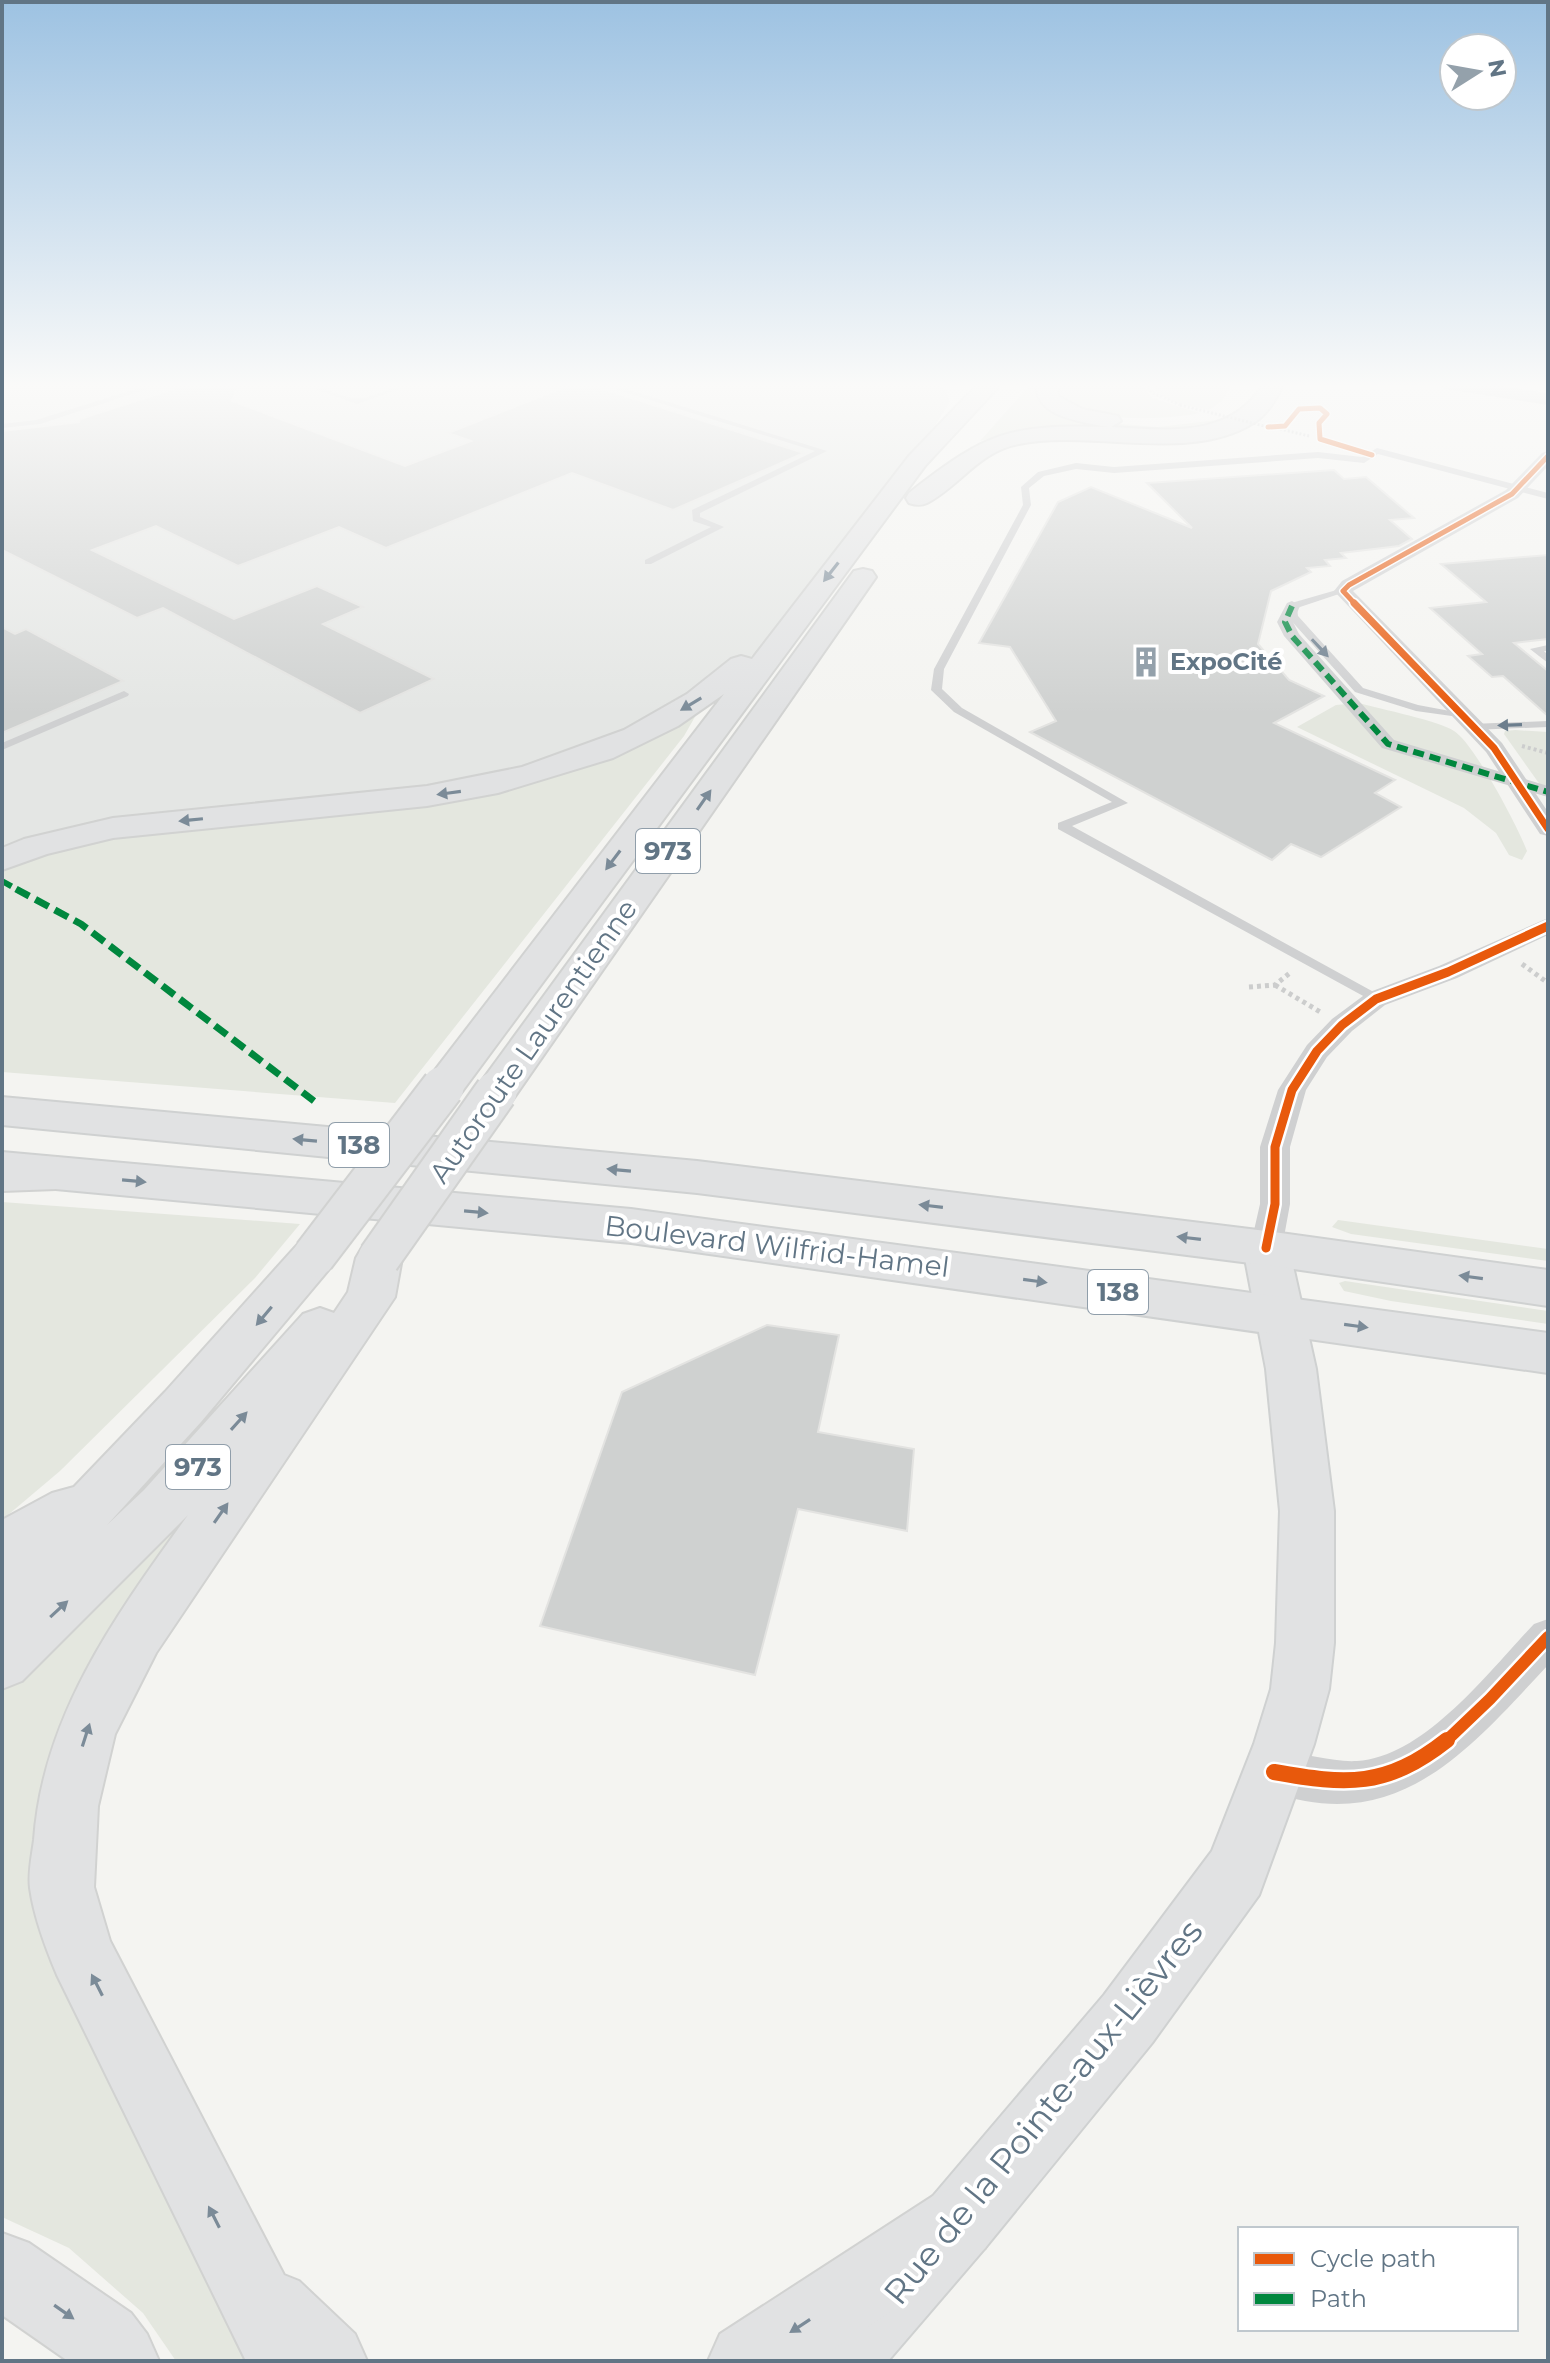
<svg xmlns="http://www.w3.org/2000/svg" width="1550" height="2363" font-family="Montserrat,sans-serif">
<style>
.built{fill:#e4e6e4}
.green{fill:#e4e7df}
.building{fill:#cfd1d0;stroke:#e3e3e1;stroke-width:2}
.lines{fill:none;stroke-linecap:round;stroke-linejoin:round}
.secondary-casing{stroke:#cfd1d1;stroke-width:4}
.primary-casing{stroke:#cfd1d1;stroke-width:4}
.motorway-casing{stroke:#d1d2d1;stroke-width:4}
.path-far2{stroke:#cccdcd;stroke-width:3;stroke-dasharray:2 2;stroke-linecap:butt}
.path-far1{stroke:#cccdcd;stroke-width:4;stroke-dasharray:3 3;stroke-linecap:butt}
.path{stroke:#cccdcd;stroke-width:5;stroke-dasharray:4 4;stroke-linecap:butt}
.service{fill:#cfd0d1;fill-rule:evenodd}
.pedestrian{fill:#cfd0d1;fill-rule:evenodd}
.minor{fill:#cfd0d1;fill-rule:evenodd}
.tertiary{fill:#cfd0d1;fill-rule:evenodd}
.secondary{fill:#e1e2e3;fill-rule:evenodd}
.primary{fill:#e1e2e3;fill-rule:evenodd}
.motorway{fill:#e1e2e3;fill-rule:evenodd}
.motorway-bridge-casing{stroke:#d1d2d1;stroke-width:45;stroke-linecap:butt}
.path-bridge{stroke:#cccdcd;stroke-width:3;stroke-dasharray:2 2;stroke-linecap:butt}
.motorway-bridge{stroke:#e1e2e3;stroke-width:41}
.quiet-far1{stroke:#00873e;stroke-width:6;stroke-dasharray:11 6;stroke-linecap:butt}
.quiet{stroke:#00873e;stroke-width:7;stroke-dasharray:15 7;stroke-linecap:butt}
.cycleway-far4-casing{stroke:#fff;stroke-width:8}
.cycleway-far3-casing{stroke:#fff;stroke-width:11}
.cycleway-far2-casing{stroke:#fff;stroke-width:14}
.cycleway-far1-casing{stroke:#fff;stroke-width:17}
.cycleway-casing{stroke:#fff;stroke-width:21}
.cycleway-far4{stroke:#e8590c;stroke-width:5}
.cycleway-far3{stroke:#e8590c;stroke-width:7}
.cycleway-far2{stroke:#e8590c;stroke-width:9}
.cycleway-far1{stroke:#e8590c;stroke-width:12}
.cycleway{stroke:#e8590c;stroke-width:16}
.oneway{fill:#7b8b98}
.oneway2{fill:#6c7e8d}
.labels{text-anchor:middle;stroke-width:8;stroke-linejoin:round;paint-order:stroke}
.far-poi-label{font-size:24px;font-weight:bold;fill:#617585;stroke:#fff;text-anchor:start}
.shield{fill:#fff;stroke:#909eaa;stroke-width:2}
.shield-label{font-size:26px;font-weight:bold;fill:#617585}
.street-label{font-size:28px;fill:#617585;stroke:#fff}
.near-street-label{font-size:34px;fill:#617585;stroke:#fff}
</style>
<rect width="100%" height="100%" fill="#f4f4f1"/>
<polygon class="built" points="2,383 938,383 945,390 950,402 936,424 938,436 795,619 699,700 556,770 2,860"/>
<g class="green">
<polygon points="1032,383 1039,383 1038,386 1096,422 1158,427 1226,419 1177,429 1025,431 980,441"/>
<path d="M1054,383h87l11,15 47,15c-29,7 -142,14 -145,-30z"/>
<path d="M1151,383h78l2,3 -9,15 -13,9c-21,-5 -46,-6 -58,-27z"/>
<path d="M1359,703c21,6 81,18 95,28 20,12 64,96 73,120l-5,9 -13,-5 -13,-22 -32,-25 -167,-81 39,-22z"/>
<polygon points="690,714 696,715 684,736 395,1103 2,1072 2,870 92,839 432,801"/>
<polygon points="1515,730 1548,732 1548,796 1504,734 1505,731"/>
<polygon points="2,1202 300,1224 255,1278 60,1471 2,1520"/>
<polygon points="1338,1220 1548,1249 1548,1261 1351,1234 1332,1227"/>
<polygon points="1345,1281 1548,1311 1548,1324 1391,1301 1344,1291 1339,1283"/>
<polygon points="183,1512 198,1517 42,1808 256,2361 176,2361 143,2313 69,2248 2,2217 2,1687"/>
</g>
<g class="building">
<polygon points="192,383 239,383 232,401 405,466 471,441 448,433 575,383 584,383 804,453 673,510 572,473 386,548 339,527 238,566 156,526 92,550 234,619 317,586 363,607 323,624 434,679 360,713 163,608 137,618 2,550 2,431 79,422 80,419"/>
<polygon points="1334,470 1344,479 1366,477 1414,518 1390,520 1412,539 1399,546 1341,553 1346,558 1325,560 1330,566 1307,568 1311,572 1271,591 1258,644 1289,680 1324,696 1274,723 1395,780 1375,793 1401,807 1321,857 1291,844 1272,860 1030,732 1056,721 1010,647 979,643 1058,502 1091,487 1192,528 1147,483"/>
<polygon points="1548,555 1548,639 1514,643 1548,671 1548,716 1503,676 1492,677 1468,656 1482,654 1430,608 1486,602 1441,564"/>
<polygon points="2,627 15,634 26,629 123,681 2,733"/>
<polygon points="767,1325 839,1335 818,1432 914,1449 907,1531 798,1509 755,1675 540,1626 622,1392"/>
</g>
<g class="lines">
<g class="secondary-casing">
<polygon id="secondary" points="1266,1231 1282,1236 1289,1248 1316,1369 1334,1511 1334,1643 1329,1689 1314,1744 1259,1895 1152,2043 985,2248 888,2361 798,2361 810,2334 933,2196 1104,1995 1212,1851 1254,1744 1271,1689 1276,1643 1280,1511 1266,1369 1243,1248 1250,1236"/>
</g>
<g class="primary-casing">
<g id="primary">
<polygon points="2,1097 697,1161 1266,1231 1548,1270 1548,1306 1266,1265 697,1193 2,1125"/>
<polygon points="2,1152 631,1209 1548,1333 1548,1373 631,1243 2,1184"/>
</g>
</g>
<g class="motorway-casing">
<g id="motorway">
<polygon points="979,383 1002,383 925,466 458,1097 443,1101 428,1097 422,1087 724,694 678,726 613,758 498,793 427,806 113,838 47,854 2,870 2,848 24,839 113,818 427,786 522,767 624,730 687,694 731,659 741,656 752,659 909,456"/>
<path d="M1037,383h20l1,13 24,13 36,7 3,5 -10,6c57,3 120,12 153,-44h21c-8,13 -16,30 -30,39 -65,42 -163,7 -236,22 -40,7 -59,42 -92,59 -6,3 -12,2 -18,0l-3,-5 3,-5c78,-61 100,-69 199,-66 -24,-5 -76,-10 -71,-44z"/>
<polygon points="863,569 872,571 876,577 511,1102 496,1106 481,1102 475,1092 481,1082 854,571"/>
<polygon points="56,1157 71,1162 78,1173 71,1184 56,1189 2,1191 2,1159"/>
<path d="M314,1239l16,5 7,12 -7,12 -129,154 -94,103 37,-35 159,-176 17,-6 14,5 14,-21 8,-34 7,-12 16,-5 16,5 7,12 -7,39 -239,356 -41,81 -17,72 -4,81 16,54 174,334 15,6 56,53 12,27h-121l-189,-386c-11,-26 -23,-58 -27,-87 -2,-15 2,-33 4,-48 9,-126 83,-226 154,-325l-166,166 -20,8v-169l50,-27 22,-6 91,-95 133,-148z"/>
<polygon points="959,2185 985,2196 996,2222 985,2248 816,2361 708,2361 720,2334 933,2196"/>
<polygon points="2,2233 29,2243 131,2313 147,2334 159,2361 68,2361 2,2315"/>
</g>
</g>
<g class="path-far2">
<polyline points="1147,383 1151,392 1180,405"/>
<polyline points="1272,427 1286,425 1299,409 1320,408 1327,414 1319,423 1320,438"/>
<polyline points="1280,429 1309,436"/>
</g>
<polyline class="path-far1" points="1522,746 1548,753"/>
<g class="path">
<polyline points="1522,964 1548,983"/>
<polyline points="1275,985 1322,1013"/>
<polyline points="1249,987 1275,985 1291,972"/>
</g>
<g class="service">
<polygon points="155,383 166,383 40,424 2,428 2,424 36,420"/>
<path d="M298,383c20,-1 37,13 56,15 18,3 42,-16 63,-15l-60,21z"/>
<polygon points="595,383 607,383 827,451 700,513 700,517 724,527 651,564 645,564 645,560 711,527 693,521 692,510 815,451"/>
<polygon points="1377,448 1548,493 1548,499 1378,454 1364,463 1318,458 1114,473 1076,469 1044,476 1029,488 1031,505 944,669 942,689 962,708 1128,803 1072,826 1381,996 1383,999 1376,1003 1058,829 1058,823 1112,802 954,712 931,690 934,669 1023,505 1021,487 1038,472 1076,463 1114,467 1318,452 1362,457"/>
<polygon points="1340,589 1348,591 1297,608 1298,616 1363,688 1418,705 1466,714 1466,718 1416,711 1355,692 1288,617 1288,604"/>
<polygon points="1548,645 1548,651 1544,651 1548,655 1548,663 1530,649"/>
<polygon points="124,691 129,694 128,696 2,750 2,743"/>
<polygon points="1548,721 1548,727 1472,730 1466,727 1472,724"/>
</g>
<polygon class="pedestrian" points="1292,601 1300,606 1293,622 1299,634 1394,740 1548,786 1548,797 1382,748 1284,636 1277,622 1287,603"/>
<g class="minor">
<polygon points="1548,451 1548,466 1518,498 1353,591 1502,743 1548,812 1548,836 1540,834 1486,752 1334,591 1342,581 1506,490 1542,453"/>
<polygon points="1548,918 1548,935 1457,978 1385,1005 1352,1031 1327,1057 1306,1090 1290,1147 1290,1204 1282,1248 1277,1256 1266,1260 1255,1256 1250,1248 1260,1204 1260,1147 1278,1090 1307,1045 1332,1019 1367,993 1439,966"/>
<path d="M1548,1619v46c-82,88 -155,177 -289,122l-6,-15 6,-15c30,-12 66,6 98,4 68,-4 133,-91 177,-137z"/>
</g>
<polygon class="tertiary" points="1436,383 1479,383 1548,393 1548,405 1445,389"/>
<use href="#secondary" class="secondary"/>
<use href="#primary" class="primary"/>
<use href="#motorway" class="motorway"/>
<g class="motorway-bridge-casing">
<g id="motorway-bridge">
<polyline points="314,1256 443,1087"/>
<polyline points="379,1258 496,1092"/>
</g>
</g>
<polyline class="path-bridge" points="1180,405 1268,427"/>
<use href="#motorway-bridge" class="motorway-bridge"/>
<g class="quiet-far1">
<polyline points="1292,606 1285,622 1292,636 1388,744 1548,792"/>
<polyline points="2,881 20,891"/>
</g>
<polyline class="quiet" points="16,889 81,924 314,1101"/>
<g class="cycleway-far4-casing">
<g id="cycleway-far4">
<polyline points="1268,427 1285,426 1299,409 1320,408 1327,414 1319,423 1320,439 1372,455"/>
<polyline points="1356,605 1343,591 1349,585 1512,494 1548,456"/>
</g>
</g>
<g class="cycleway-far3-casing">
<polyline id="cycleway-far3" points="1354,603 1494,748 1548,829"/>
</g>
<g class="cycleway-far2-casing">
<polyline id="cycleway-far2" points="1266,1248 1275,1204 1275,1147 1292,1090 1317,1051 1342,1025 1376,999 1448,972 1548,926"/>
</g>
<g class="cycleway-far1-casing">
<polyline id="cycleway-far1" points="1445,1742 1490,1699 1548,1637"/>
</g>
<g class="cycleway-casing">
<path id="cycleway" d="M1274,1772c73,13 112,16 173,-32"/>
</g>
<use href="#cycleway-far4" class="cycleway-far4"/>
<use href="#cycleway-far3" class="cycleway-far3"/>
<use href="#cycleway-far2" class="cycleway-far2"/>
<use href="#cycleway-far1" class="cycleway-far1"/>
<use href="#cycleway" class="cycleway"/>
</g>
<defs><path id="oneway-solid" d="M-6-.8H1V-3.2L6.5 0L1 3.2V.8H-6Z" transform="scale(2)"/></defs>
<g class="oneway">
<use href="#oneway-solid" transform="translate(831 572) rotate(128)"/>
<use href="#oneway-solid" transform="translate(691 704) rotate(149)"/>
<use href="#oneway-solid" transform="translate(449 793) rotate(172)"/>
<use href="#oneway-solid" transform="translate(704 800) rotate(-55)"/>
<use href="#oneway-solid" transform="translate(191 820) rotate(174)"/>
<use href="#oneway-solid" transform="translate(613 860) rotate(127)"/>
<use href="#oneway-solid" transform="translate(305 1140) rotate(-175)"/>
<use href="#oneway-solid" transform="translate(619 1170) rotate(-175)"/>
<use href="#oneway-solid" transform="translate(134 1181) rotate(5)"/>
<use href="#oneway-solid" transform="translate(931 1206) rotate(-173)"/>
<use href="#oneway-solid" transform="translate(476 1212) rotate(5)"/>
<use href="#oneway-solid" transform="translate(1189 1238) rotate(-173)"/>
<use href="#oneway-solid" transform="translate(1471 1277) rotate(-172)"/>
<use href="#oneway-solid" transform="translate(1035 1281) rotate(8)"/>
<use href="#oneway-solid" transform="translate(264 1316) rotate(130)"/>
<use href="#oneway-solid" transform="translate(1356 1326) rotate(8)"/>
<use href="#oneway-solid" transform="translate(239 1421) rotate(-48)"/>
<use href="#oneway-solid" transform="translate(221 1513) rotate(-55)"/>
<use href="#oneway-solid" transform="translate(59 1609) rotate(-43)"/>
<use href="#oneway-solid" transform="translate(86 1735) rotate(-72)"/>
<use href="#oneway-solid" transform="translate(97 1985) rotate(-117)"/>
<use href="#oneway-solid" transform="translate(214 2217) rotate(-117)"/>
<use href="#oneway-solid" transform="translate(64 2312) rotate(35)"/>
<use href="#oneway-solid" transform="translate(800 2326) rotate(147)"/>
</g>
<g class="oneway2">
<use href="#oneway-solid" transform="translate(1320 648) rotate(47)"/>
<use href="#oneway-solid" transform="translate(1510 725) rotate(178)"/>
</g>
<linearGradient id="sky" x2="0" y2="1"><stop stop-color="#9dc2e2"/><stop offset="0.54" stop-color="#fafaf9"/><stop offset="1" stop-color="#fafaf9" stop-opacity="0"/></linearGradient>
<rect width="1550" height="714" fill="url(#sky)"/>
<defs>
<g id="building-bare" transform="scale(2.4)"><path d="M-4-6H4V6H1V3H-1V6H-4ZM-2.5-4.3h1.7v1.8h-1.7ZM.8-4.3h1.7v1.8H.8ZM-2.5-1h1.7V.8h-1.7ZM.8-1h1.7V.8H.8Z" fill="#94a1ab" stroke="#fff" stroke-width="2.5" paint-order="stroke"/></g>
</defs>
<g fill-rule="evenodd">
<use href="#building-bare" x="1146" y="662"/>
</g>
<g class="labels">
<g class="far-poi-label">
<text x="1170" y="670">ExpoCité</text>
</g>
<g class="shield">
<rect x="636" y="829" width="64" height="44" rx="6"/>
<rect x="329" y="1123" width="60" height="44" rx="6"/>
<rect x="1088" y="1270" width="60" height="44" rx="6"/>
<rect x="166" y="1445" width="64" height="44" rx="6"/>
</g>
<g class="shield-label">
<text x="668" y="860">973</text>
<text x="359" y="1154">138</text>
<text x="1118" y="1301">138</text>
<text x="198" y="1476">973</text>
</g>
<g class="street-label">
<text transform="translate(533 1041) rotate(-55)" y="10">Autoroute Laurentienne</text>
<text transform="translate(777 1246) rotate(7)" y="10">Boulevard Wilfrid-Hamel</text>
</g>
<g class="near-street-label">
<text transform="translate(1043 2112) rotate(-51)" y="12">Rue de la Pointe-aux-Lièvres</text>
</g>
</g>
<rect width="1550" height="2363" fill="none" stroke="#617585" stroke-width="8"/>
<rect x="1238" y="2227" width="280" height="104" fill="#ffffff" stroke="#c0c8ce" stroke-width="2"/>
<rect x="1254" y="2253" width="40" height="12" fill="#e8590c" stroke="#c0c8ce" stroke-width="2"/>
<text x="1310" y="2267" font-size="24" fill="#617585">Cycle path</text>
<rect x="1254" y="2293" width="40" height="12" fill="#00873e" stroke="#c0c8ce" stroke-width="2"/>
<text x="1310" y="2307" font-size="24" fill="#617585">Path</text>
<g transform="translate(1478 72) rotate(79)"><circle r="38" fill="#ffffff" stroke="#c0c8ce" stroke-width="2"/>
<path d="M0-6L14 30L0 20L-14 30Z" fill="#94a1ab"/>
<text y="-12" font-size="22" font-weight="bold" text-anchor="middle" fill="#617585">N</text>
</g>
</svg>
